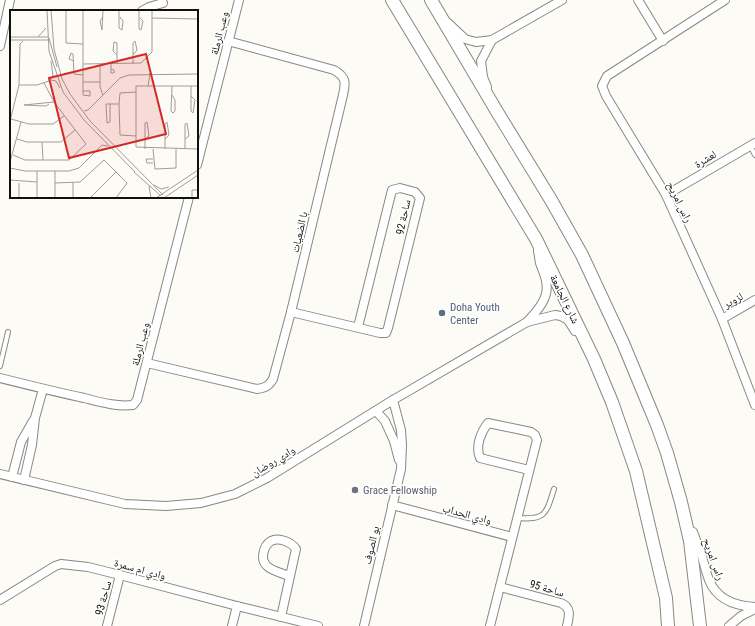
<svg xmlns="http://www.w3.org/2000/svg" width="755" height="626" font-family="'Roboto Condensed','Noto Naskh Arabic',sans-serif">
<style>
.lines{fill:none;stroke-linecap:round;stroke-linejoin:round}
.lane-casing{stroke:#888782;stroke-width:6}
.street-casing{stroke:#888782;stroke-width:10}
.primary-casing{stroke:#888782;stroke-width:14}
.lane{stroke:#fff;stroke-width:4}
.street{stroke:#fff;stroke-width:8}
.primary{stroke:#fff;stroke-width:12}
.service-dot{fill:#5c6f8a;stroke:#fff;stroke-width:1.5}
.worship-dot{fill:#6b7280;stroke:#fff;stroke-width:1.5}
.labels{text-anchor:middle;stroke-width:3.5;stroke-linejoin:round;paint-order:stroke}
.street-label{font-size:11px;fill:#11100e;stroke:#fff}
.service-label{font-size:11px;fill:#4e5e75;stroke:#fff;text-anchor:start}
.worship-label{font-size:11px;fill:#5b616d;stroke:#fff;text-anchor:start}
.inset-road{fill:none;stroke:#9e9d99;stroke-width:1}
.view{fill:#d62828;fill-opacity:0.15;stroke:#d62828;stroke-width:2}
.inset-edge{fill:none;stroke:#11100e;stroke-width:2}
</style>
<rect width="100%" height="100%" fill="#fcfbf5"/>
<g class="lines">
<g class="lane-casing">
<g id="lane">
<polyline points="750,145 755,155"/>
<polyline points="0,366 8,332"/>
<path d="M517,518c28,2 29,-3 37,-29"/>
</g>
</g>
<g class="street-casing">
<g id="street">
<polyline points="638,0 663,41"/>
<polyline points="725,0 607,76 602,86 606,96 666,195 722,319 755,405"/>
<polyline points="142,11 149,7 163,3"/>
<polyline points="448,23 465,39 476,42 492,40 562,0"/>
<polyline points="0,46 10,0"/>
<polyline points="487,87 483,77 481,61 492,40"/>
<polyline points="197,165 239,0"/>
<polyline points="666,195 755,143"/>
<polyline points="291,312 380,333 386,333 388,328 420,198 415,192 400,188 392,190 358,327"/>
<polyline points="722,319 755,300"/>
<path d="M527,322c10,-11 23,-24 19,-41 -1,-6 -4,-12 -6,-18 -1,-4 -1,-8 -2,-12"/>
<path d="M147,363l110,26c8,-1 12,-3 16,-10l18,-67 52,-217c3,-13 3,-18 -9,-25l-106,-29"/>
<path d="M0,378c28,7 56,14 84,20 16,4 32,9 49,7l4,-5 52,-203"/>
<polyline points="376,411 385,421 394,441 399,460"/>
<polyline points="0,474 125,504 166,506 201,503 235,494 267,478 393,400 527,322 555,315 561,316 568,320 575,331"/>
<polyline points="12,477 21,442 33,421"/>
<polyline points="24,480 32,445 35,418 43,389"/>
<polyline points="392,505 512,537"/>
<path d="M693,532c3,8 6,16 9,24 2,8 4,16 7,24 8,20 27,26 46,27"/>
<path d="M500,587l61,16c11,5 8,14 6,23"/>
<polyline points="0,600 55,566 61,564 88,567 120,575 237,606 318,626"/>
<path d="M281,617l15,-68c-5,-7 -17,-12 -25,-8 -8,5 -11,19 -4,25 5,5 15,7 22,10"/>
<polyline points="107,626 120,575"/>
<polyline points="232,626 237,606"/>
<polyline points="364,626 401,469 402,445 401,430 393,400"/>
<path d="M490,626c16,-62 31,-124 47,-186l-2,-5 -4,-3 -43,-9c-7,9 -13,23 -8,35l49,12"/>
<polyline points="729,626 741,616 755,609"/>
</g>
</g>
<g class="primary-casing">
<g id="primary">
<polyline points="392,0 536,239 594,359 612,402 636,471 666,598 668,626"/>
<polyline points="431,0 496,110 551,200 582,255 623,343 657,425 667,453 681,502 690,541 700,626"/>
</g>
</g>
<use href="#lane" class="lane"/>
<use href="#street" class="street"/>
<use href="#primary" class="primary"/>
</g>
<circle class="service-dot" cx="442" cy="313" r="4"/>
<circle class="worship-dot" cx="355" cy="490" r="4"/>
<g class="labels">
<g class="street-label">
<text transform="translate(219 33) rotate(-76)" y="4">وعب الرملة</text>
<text transform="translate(705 159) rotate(-31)" y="4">لعشرة</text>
<text transform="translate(680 202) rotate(64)" y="4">راس امريح</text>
<text transform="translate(403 217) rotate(-78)" y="4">ساحة 92</text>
<text transform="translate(299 232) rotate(-77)" y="4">با الضعيات</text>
<text transform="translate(565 299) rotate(64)" y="4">شارع الجامعة</text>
<text transform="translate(733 300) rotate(-29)" y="4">لزوير</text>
<text transform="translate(140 344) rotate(-76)" y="4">وعب الرملة</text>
<text transform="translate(273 461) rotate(-31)" y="4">وادي روضان</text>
<text transform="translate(467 514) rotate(15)" y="4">وادي الحداب</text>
<text transform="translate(371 545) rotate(-77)" y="4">بو الصوف</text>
<text transform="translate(714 559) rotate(70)" y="4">راس امريح</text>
<text transform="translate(140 569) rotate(15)" y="4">وادي ام سمرة</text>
<text transform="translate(547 588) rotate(16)" y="4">ساحة 95</text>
<text transform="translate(103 598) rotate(-75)" y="4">ساحة 93</text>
</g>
<g class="service-label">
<text x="450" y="311">Doha Youth<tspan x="450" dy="13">Center</tspan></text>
</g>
<g class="worship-label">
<text x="363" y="494">Grace Fellowship</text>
</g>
</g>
<g transform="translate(10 10)">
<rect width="188" height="188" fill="#fcfbf5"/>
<path class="inset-road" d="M37,0l2,41 14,41 21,28 51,52M41,0l3,39 8,30 8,15 20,27 73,74M56,0v33l17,1M109,0v18l3,2M129,0v19l2,1M110,7l3,4 -1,9M130,8l3,3 -2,9M142,8l46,1M92,20l1,-20M92,20l-2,-9 3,-4M0,27h38M28,27l8,-9M39,28l8,29M0,30h39M107,45l-4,-4 1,-9 3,1v21M64,51l-5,-2 2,-6 2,1 1,20 9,1M73,54l58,-1 11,-11v-42M90,54v23l3,8M101,54v9h3v-3l-3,-1M123,54v-21l2,-2 2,9 -4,5M41,70l5,1 4,7M73,72h17M9,75h18l12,-4 4,-5 -2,-15M138,76l2,-13M162,76l-1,25 2,2 2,-2v-11l-3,-5M188,76h-62v61l62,2M73,81h7v5l-7,-1v-85M181,86l4,4 -2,13 -2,-2v-25M39,94l-3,2 -22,-1 30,-3M100,94v18l-3,1 -1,-19h13M74,101l4,-1 32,-32 9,-3 69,-1M1,109l18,5h24l11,-8M0,111l9,-36 1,-41 3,-3M126,126l-16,-1 -1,-31 1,-11 16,-1M7,129l10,3h34l14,-12M32,132l1,18M135,139v-26l2,-1 2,14 -4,3M143,139l2,20 21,-1v-19M155,139v-25l2,-2 2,13 -4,4M175,139v-25l2,-1 2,13 -4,3M3,145l12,5h44l17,-16 -32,-42 -10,-19M143,149h-7l1,4h6M0,152l11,-40M0,158l15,3h44l10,-3 23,-23 6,1M27,161v27M124,162l27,24M0,170l27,2M63,172v16M9,173v15M45,173l25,-1 24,-22 23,23 -11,15M144,175l7,4 8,-2M139,176l2,12M45,188v-27M80,188l26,-26M146,188l42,-28M154,188l34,-23M182,188v-8h6"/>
<path class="view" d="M136,44l20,80 -97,24 -20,-80z"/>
<rect width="188" height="188" class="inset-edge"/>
</g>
</svg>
